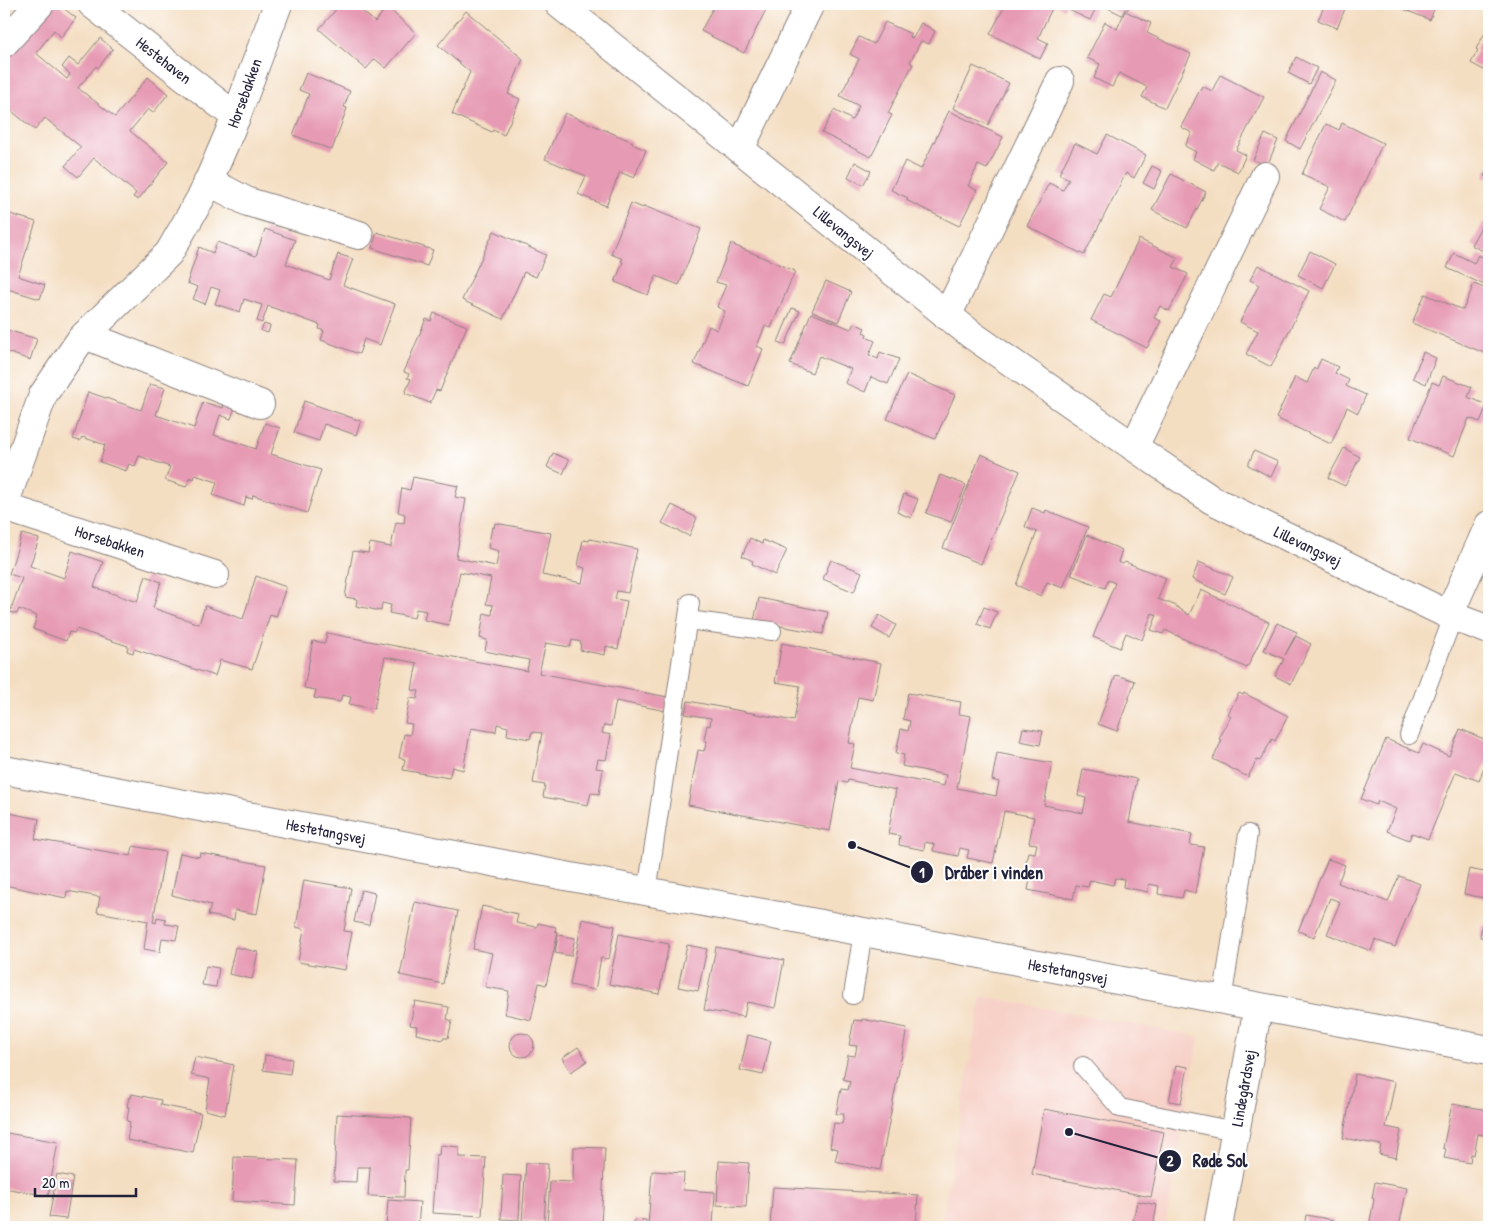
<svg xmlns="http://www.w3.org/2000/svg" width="1493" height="1231" font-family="'Patrick Hand',sans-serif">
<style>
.built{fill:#f7d1c8}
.building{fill:#e69ab3}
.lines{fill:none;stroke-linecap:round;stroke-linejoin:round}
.lane-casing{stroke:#8b807e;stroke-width:20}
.street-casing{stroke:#8b807e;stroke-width:30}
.secondary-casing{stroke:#8b807e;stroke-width:30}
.lane{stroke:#fff;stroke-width:18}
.street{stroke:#fff;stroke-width:28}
.secondary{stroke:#fff;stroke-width:28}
.labels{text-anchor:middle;stroke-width:4;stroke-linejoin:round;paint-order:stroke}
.street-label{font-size:16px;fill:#22223b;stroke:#fff}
.leader{fill:none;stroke:#22223b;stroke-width:2}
.callout-dot{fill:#22223b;stroke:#fff;stroke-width:2}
.mark-label{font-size:15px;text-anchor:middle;font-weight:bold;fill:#fff}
.callout-label{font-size:18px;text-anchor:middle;font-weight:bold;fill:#22223b;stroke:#fff;stroke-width:4;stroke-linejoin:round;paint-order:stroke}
</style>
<rect width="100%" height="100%" fill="#fff"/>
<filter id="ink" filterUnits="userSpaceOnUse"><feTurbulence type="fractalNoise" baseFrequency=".02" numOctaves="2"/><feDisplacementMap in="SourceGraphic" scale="10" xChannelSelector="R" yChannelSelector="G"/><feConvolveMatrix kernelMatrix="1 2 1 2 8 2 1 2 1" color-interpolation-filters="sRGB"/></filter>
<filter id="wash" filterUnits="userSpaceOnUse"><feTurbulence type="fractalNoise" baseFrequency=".0096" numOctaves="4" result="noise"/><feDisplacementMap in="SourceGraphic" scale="20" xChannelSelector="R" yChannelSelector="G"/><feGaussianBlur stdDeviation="1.12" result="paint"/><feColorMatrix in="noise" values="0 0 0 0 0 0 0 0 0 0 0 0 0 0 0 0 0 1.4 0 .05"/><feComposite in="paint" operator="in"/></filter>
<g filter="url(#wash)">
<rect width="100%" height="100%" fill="#f4dec2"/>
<polygon class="built" points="981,996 1199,1037 1165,1227 941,1227"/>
<g id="blocks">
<g class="building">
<polygon points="51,4 58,4 76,18 61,37 54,30 36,53 67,79 70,74 62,67 69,58 78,65 100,38 113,49 98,68 96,66 78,88 115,117 148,77 168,94 153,113 148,109 130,131 168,162 138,200 133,197 136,193 94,158 78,177 65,166 81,147 45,118 35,130 4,105 4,96 10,89 4,84 4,60"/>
<polygon points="341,4 354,4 375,22 387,7 416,33 386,68 375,59 366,69 319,29"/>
<polygon points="715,4 769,4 744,53 701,31"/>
<polygon points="1006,4 1066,4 1064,9 1054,4 1038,38 1048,43 1040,59 990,34"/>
<polygon points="1072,4 1098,4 1090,20 1069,10"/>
<polygon points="1100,4 1131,4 1127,10 1125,9 1122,15"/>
<polygon points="1325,4 1347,4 1337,28 1318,20"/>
<polygon points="1391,4 1436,4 1430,20"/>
<polygon points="466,11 523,59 508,94 520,99 504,135 493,130 492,132 452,114 470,72 438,45"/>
<polygon points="1125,11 1151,23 1147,33 1191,54 1165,108 1142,97 1147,87 1119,73 1112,87 1094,78 1100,64 1087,58 1105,22 1117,29"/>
<polygon points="885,22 911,34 910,37 913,38 921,23 935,31 929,44 921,41 910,62 913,64 888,113 892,115 871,157 822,133 834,110 852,120 859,106 840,96 859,59 850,54 859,37 874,44"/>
<polygon points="1489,26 1489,73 1471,63 1478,50 1476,49"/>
<polygon points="1296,57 1317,68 1309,84 1288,73"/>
<polygon points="973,66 1009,83 988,125 953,108"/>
<polygon points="1320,72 1336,80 1300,149 1286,141"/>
<polygon points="306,73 350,91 344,107 347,108 332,150 293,135 309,94 299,90"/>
<polygon points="1220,75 1264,97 1236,150 1246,155 1238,172 1218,162 1214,170 1193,159 1196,152 1185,146 1192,133 1181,127 1202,86 1212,91"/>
<polygon points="949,111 1003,137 987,169 978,165 968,186 977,190 959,226 906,200 908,198 891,190 905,161 921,169"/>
<polygon points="565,113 633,142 632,144 646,150 634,178 620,172 606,206 578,194 586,176 545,159"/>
<polygon points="1342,123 1383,143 1345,222 1319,209 1330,187 1302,174 1326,124 1339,130"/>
<polygon points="1265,134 1278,140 1267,166 1253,160"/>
<polygon points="1107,135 1146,155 1134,178 1126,173 1084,255 1027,226 1049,183 1063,190 1069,179 1059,174 1075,143 1097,154"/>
<polygon points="855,162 871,171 863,185 848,177"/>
<polygon points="1152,166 1162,171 1154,189 1143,183"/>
<polygon points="1489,166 1489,178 1484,176"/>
<polygon points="1171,174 1206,192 1187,228 1152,210"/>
<polygon points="631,203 643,208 644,206 701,229 679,285 656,276 648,295 615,282 623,262 621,261 623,259 611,254"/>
<polygon points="4,212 36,222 18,276 45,285 40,299 4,288"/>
<polygon points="1483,223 1489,226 1489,254 1471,245"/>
<polygon points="265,229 295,240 286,264 329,280 338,254 353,259 343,285 395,304 380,345 364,339 359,354 321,340 324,331 319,329 320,325 268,306 262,323 257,321 262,305 244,299 240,312 215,304 220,290 211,287 205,304 193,299 198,287 187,283 199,247 213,253 217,242 256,256"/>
<polygon points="494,231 546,255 536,277 524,272 503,319 462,300"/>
<polygon points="377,232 433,250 427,266 372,248"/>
<polygon points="1139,239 1178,258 1173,267 1188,274 1169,311 1160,306 1154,318 1161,321 1147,348 1091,320 1104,294 1111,297"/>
<polygon points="731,244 795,271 771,328 765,326 757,346 763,349 748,386 694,364 709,326 717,330 725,311 717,307 726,285 716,282"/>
<polygon points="1310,251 1335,264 1323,288 1298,275"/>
<polygon points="1454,253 1474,263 1478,255 1489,260 1489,287 1447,268"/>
<polygon points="1258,265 1309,291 1271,367 1246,354 1258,331 1240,322 1259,285 1250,280"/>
<polygon points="826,281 851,292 838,322 812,311"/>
<polygon points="1474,284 1489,290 1489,355 1412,323 1425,294 1463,310"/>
<polygon points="792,308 800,311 785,345 778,342"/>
<polygon points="434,313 467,326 440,391 436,390 430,403 405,393 411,379 407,378 409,374 404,372 426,319 431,321"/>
<polygon points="811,313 851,329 854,323 865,328 863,332 867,334 866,337 875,341 869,355 878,359 880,352 899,359 888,384 871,377 865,392 845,383 851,369 819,356 812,373 790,364"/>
<polygon points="264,324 270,326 268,333 261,331"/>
<polygon points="4,329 37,339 30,360 4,351"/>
<polygon points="1423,352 1436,358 1426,384 1413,378"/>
<polygon points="1321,359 1338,367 1335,373 1349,380 1346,386 1366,395 1358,413 1347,407 1331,444 1276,418 1295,377 1307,383 1314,368 1316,370"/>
<polygon points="907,374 955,395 935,439 887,419"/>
<polygon points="1443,376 1472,387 1468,397 1487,405 1480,422 1469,418 1454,456 1410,438 1432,382 1439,385"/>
<polygon points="150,384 165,388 156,415 194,428 203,402 223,408 225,401 236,404 231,419 220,415 214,435 256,449 265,423 280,428 271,454 321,470 307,513 253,495 252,499 246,497 244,506 213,495 217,482 195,475 194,479 190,477 186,487 165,480 170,467 139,456 135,466 129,464 126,471 100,462 105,445 82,437 80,441 73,439 88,392 141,410"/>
<polygon points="304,401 361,421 356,435 324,424 319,441 294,433"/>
<polygon points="1344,448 1360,457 1345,486 1328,478"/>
<polygon points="1254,451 1278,462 1271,477 1248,465"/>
<polygon points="553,453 569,460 563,474 547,467"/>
<polygon points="981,454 1020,471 981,564 943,548"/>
<polygon points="940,475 966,485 951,522 926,513"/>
<polygon points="413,477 458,486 455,497 466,499 456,558 496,566 499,551 488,548 492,527 494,528 495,523 551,533 542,575 582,583 585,568 578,566 583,540 589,541 590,539 637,549 628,593 617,591 615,599 627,601 618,649 606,646 605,655 580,650 581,642 572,640 570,647 546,643 539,673 668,697 666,711 616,701 611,726 604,725 602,733 611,735 606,760 598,759 596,768 603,769 599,794 591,793 588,805 543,797 545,785 533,783 542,733 532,732 530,739 507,735 508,727 497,724 496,732 471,728 463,770 452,767 449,778 403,770 405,759 399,758 404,734 410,735 412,724 405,723 410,698 417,699 419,691 412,690 417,663 385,657 374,709 349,704 351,697 342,695 340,702 314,698 316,690 304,688 313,641 325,643 327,633 527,671 529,660 485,651 487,640 480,638 484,613 492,615 493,605 486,604 491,578 460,572 449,625 424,620 426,611 416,609 414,618 389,613 391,605 382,603 381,611 356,606 357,599 345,597 353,551 368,553 370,543 391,547 396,522 404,523 405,514 398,512 402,488 410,490"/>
<polygon points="904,494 918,499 911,518 897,512"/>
<polygon points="672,505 697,518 689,536 662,523"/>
<polygon points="1032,508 1045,513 1046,510 1088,527 1063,588 1047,582 1041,596 1016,585 1037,532 1025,527"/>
<polygon points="22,534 39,539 30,566 64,578 72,551 103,562 94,587 137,602 146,576 161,582 153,608 199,624 205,606 243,619 256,576 286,587 276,617 270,615 252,669 220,660 215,676 134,649 133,653 127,651 128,646 76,629 75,633 69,632 66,641 33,629 37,616 19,609 17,614 10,612 22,578 9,574"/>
<polygon points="1087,535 1122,550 1118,562 1123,564 1125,562 1166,578 1158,599 1174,605 1189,615 1201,590 1269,622 1247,668 1165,630 1163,634 1151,630 1157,615 1152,613 1142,640 1126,633 1120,648 1093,637 1115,583 1108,580 1105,588 1071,575"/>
<polygon points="750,538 762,544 763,540 787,550 775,575 752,564 753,561 742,556"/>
<polygon points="831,560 862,572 854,592 823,579"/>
<polygon points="1199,562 1233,577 1225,594 1192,579"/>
<polygon points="759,598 828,612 823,634 754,621"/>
<polygon points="984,607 997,612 990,629 977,624"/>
<polygon points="879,615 896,625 889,638 872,628"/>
<polygon points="1277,623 1297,632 1285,655 1296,636 1311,644 1291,684 1275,676 1284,659 1264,650"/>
<polygon points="782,643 881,663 873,700 858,697 849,743 855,744 850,768 944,786 946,775 902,766 904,755 896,753 901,729 908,731 910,721 903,719 908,693 961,702 959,714 971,716 957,788 996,796 999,782 992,780 997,753 1052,763 1044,805 1083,813 1086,798 1078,796 1083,769 1137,779 1129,822 1192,834 1190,845 1204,847 1195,893 1184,890 1182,898 1158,894 1159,886 1149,884 1148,892 1123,887 1124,879 1115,878 1113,885 1090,880 1088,887 1076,885 1073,899 1028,890 1030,879 1023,877 1028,852 1035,853 1037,844 1029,843 1034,817 1004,811 993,863 967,858 969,850 960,848 958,856 933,851 934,844 925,842 924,850 899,845 900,836 888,834 896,790 848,780 847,783 839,781 830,831 688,805 698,750 704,751 707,741 704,740 707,725 710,726 711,718 685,714 688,701 794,721 800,686 775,682"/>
<polygon points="1116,675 1135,681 1117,731 1098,724"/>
<polygon points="1239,693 1243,695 1244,693 1288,716 1275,741 1272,739 1260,761 1257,760 1248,777 1213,759 1222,740 1219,739 1231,716 1228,714"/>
<polygon points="1023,728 1043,731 1040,745 1020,741"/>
<polygon points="1460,729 1489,741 1489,756 1479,781 1456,772 1428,839 1412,833 1409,840 1387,831 1396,809 1378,801 1376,805 1361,799 1386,739 1419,753 1423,744 1449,756"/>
<polygon points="4,812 39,819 35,839 131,856 133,846 165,852 153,922 156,923 157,917 166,919 165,924 179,926 176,940 162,938 160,952 144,949 148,921 97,912 100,897 67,891 66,898 4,885 8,865 4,864"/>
<polygon points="180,853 199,857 200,853 266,865 257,914 235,910 234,920 208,915 211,905 172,895"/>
<polygon points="1328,859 1345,865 1338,883 1388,902 1399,876 1420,884 1395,947 1375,940 1371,951 1327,934 1340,902 1330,898 1314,937 1298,931"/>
<polygon points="1469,869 1489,873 1489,899 1464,894"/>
<polygon points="304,880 351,888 344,931 352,932 345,970 298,962 304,929 296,927"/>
<polygon points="361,890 375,893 369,925 354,922"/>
<polygon points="415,902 458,911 443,984 400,975"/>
<polygon points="482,906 518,914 516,923 537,927 538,923 556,927 555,931 558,932 546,985 539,983 531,1020 505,1014 509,991 485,987 492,953 473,949"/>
<polygon points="1488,918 1489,919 1489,939 1480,937 1482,925 1486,926"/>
<polygon points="582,919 615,926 609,959 601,958 595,990 570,985"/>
<polygon points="619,934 669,944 659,994 609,984"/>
<polygon points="558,935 575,938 571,956 555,953"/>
<polygon points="687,945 707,949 698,991 678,987"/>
<polygon points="235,947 258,952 252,979 229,974"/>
<polygon points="716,947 784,960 775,1008 747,1002 744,1017 704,1010"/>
<polygon points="206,966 219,968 216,987 202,985"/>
<polygon points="415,1001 449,1007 447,1019 452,1021 448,1038 443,1038 443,1040 416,1034 417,1026 410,1025"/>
<polygon points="862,1019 907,1028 880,1170 835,1161 838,1149 830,1147 834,1123 842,1124 844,1114 836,1114 841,1089 848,1090 850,1081 843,1079 848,1055 855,1056 857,1046 849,1045 854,1020 862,1021"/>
<circle cx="522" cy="1045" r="12"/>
<polygon points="748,1035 771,1041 763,1075 740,1070"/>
<polygon points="578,1047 587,1061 571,1072 562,1058"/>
<polygon points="265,1055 292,1059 290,1074 263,1070"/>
<polygon points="195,1057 234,1065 225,1115 205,1110 210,1079 191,1075"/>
<polygon points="1176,1065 1188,1067 1181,1103 1169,1101"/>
<polygon points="1355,1074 1395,1082 1386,1127 1401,1130 1396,1158 1379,1154 1381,1145 1343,1138"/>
<polygon points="132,1094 161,1100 160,1105 201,1113 193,1153 127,1140 130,1122 127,1121 129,1107 127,1107 129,1097 131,1098"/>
<polygon points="1452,1104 1489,1110 1489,1136 1478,1134 1474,1155 1471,1154 1470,1163 1444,1158 1446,1149 1443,1148"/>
<polygon points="1044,1109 1164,1132 1151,1197 1032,1174"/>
<polygon points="337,1114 411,1118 408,1170 405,1170 404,1197 368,1196 370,1167 357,1167 356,1182 334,1181"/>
<polygon points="7,1133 58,1142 48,1196 4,1188 4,1152"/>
<polygon points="440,1145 459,1147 459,1157 486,1158 482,1216 432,1213 436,1155 439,1155"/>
<polygon points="574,1147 605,1148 601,1227 547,1225 550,1181 573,1182"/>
<polygon points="234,1157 298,1160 295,1205 232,1201"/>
<polygon points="719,1161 749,1163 746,1207 717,1205"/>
<polygon points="526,1163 548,1164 544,1222 522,1221"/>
<polygon points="652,1171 684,1173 683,1190 715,1192 713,1227 648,1227"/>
<polygon points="57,1174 73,1177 66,1219 49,1217"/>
<polygon points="503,1175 521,1176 519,1220 501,1219"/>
<polygon points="1375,1182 1407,1188 1399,1227 1369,1227 1374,1199 1372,1198"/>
<polygon points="773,1187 918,1195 916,1227 770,1227"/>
<polygon points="388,1200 420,1202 418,1227 386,1227"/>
<polygon points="1137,1201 1157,1205 1153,1227 1132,1227"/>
<polygon points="1306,1215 1334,1220 1333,1227 1304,1227"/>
<polygon points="634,1220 646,1221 646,1227 633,1227"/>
</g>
</g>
</g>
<g filter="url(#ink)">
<use href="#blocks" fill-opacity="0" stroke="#8b807e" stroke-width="1"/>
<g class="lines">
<g class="lane-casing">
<g id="lane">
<polyline points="688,620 772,631"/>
<polyline points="1409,735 1453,617"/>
<polyline points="647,892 690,603"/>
<polyline points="853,995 863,932"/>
<polyline points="1222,1001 1248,834"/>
<polyline points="1083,1066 1120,1108 1235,1131"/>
</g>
</g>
<g class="street-casing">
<g id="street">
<polyline points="92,4 236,117"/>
<polyline points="4,43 40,4"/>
<polyline points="740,149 810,4"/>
<polyline points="208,181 248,202 359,235"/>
<polyline points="947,316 1060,81"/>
<polyline points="85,335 260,404"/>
<polyline points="1134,447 1265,176"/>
<polyline points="4,505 43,395 81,339 169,253 203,194 236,117 278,4"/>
<polyline points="4,507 215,575"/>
<polyline points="1449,615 1489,525"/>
<polyline points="4,770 1489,1050"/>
<polyline points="1218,1227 1258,1007"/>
</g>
</g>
<g class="secondary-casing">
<polyline id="secondary" points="559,4 972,335 1134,447 1212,500 1449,615 1489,630"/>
</g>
<use href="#lane" class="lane"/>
<use href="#street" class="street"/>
<use href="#secondary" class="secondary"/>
</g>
</g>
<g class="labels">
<g class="street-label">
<text transform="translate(164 60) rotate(38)" y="6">Hestehaven</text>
<text transform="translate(244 93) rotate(-70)" y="6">Horsebakken</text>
<text transform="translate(844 232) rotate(39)" y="6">Lillevangsvej</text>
<text transform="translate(110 541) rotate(18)" y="6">Horsebakken</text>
<text transform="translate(1308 546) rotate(26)" y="6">Lillevangsvej</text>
<text transform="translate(326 831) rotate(11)" y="6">Hestetangsvej</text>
<text transform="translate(1068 971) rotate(11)" y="6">Hestetangsvej</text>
<text transform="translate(1243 1088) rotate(-80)" y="6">Lindegårdsvej</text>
</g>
</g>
<path class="leader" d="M852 845L922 872M1069 1132L1170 1161"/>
<g class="callout-dot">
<circle cx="852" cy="845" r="5"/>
<circle cx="1069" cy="1132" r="5"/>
<circle cx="922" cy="872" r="12"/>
<circle cx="1170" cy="1161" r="12"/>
</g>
<g class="mark-label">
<text x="922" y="878">1</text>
<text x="1170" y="1166">2</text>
</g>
<g class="callout-label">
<text x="994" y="879">Dråber i vinden</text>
<text x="1220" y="1167">Røde Sol</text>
</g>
<rect width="1493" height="1231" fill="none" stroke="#fff" stroke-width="20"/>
<path d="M35 1188v8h101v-8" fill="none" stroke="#22223b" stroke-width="2.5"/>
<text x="42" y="1188" font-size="15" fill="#22223b" stroke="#ffffff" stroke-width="4" paint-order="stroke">20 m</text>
</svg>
